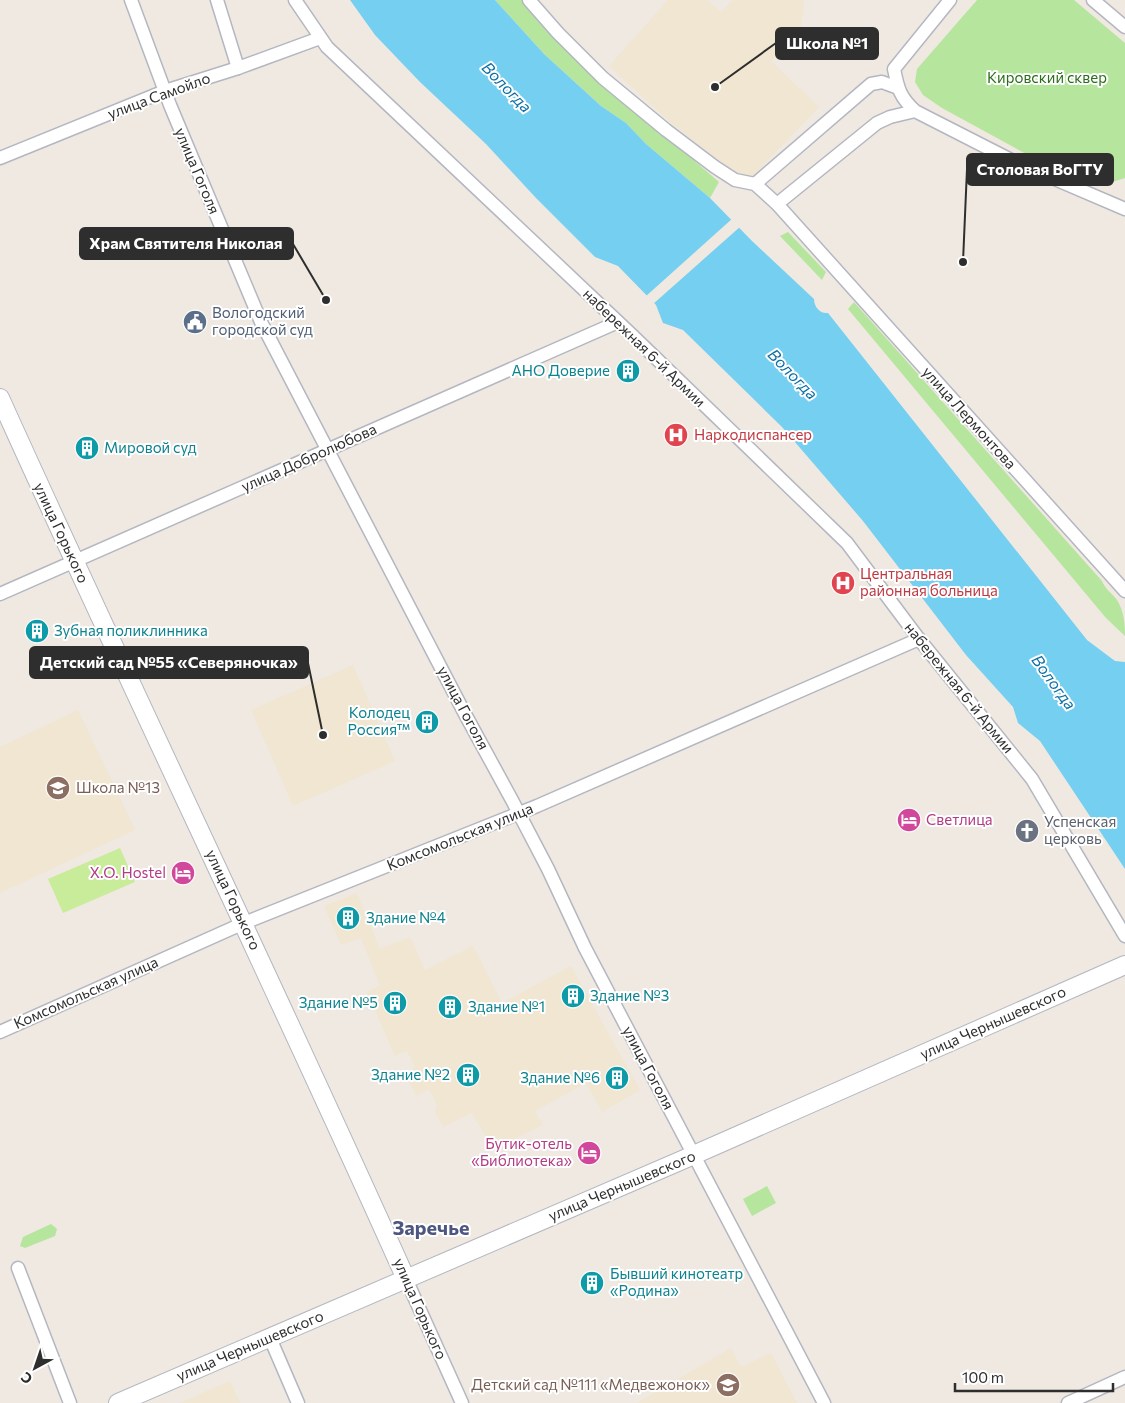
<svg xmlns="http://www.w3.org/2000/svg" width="1125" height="1403" font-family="Commissioner,sans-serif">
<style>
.education{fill:#f0e6d1}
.green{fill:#b6e59e}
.pitch{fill:#c9ec9a}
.water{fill:#75cff0}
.pier{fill:#efe9e1}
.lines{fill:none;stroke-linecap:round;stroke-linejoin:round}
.street-casing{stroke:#b4b7c1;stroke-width:15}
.secondary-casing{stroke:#b4b7c1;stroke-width:20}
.street{stroke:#fff;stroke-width:12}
.secondary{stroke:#fff;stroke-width:18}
.labels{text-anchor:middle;stroke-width:4;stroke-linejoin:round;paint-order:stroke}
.park-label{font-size:15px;fill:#2c6e1b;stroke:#fff}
.street-label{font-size:15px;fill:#2e2e2e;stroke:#fff}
.service-label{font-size:15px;fill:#4e5e75;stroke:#fff;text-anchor:start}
.culture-label{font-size:15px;fill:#0d838f;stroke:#fff;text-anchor:start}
.health-label{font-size:15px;fill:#be3a42;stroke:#fff;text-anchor:start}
.education-label{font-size:15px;fill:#785e54;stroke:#fff;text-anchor:start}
.hotel-label{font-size:15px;fill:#b23c85;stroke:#fff;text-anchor:end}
.worship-label{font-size:15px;fill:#5b616d;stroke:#fff;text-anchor:start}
.water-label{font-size:16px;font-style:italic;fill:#0d6fa3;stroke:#fff}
.district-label{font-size:20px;font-weight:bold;fill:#4d5680;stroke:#fff}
.leader{fill:none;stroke:#2e2e2e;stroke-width:2}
.callout-dot{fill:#2e2e2e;stroke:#fff;stroke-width:2}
.callout{fill:#2e2e2e;stroke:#2e2e2e;stroke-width:2}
.callout-label{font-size:16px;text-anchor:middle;font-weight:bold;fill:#fff}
</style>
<rect width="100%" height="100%" fill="#efe9e1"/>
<g class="education">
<polygon points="668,0 707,0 721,12 733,0 804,0 801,29 771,61 819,107 753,176 738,175 671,123 609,66"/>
<polygon points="353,665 395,761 293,806 251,710"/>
<polygon points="78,710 135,830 0,893 0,747"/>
<polygon points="357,893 380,949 410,937 425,970 473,946 502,1003 571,966 640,1090 602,1112 586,1083 535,1111 543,1125 493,1150 472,1113 443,1127 435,1112 437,1105 429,1089 416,1096 405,1073 415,1067 407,1051 395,1056 367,992 380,986 361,938 341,945 324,906"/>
<polygon points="731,1348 741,1367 771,1353 797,1403 637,1403"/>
<polygon points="230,1381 240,1403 179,1403"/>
</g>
<g class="green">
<polygon points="495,0 523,0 662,133 719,182 710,198 646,144 626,123 601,106 544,54"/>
<polygon points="977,0 1074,0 1125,43 1125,178 1109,183 1072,179 942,108 923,95 915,82 917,69"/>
<polygon points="788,232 826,272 822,280 780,236"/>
<path d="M854,302l248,279c3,8 10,12 15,19 7,11 8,24 8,36l-19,-18 -258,-309z"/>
<polygon points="767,1186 776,1203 752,1216 743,1199"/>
<polygon points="51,1224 57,1229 55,1236 25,1248 20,1246 23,1237"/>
</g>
<polygon class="pitch" points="120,848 135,882 63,913 48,879"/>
<path class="water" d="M350,0h145l49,54 57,52 25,17 20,21 64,54 42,43 62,58c0,8 6,15 14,14l259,327 28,21 10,1v207l-85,-128 -22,-18 -5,-16 -47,-52 -103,-134 -81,-94 -99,-97 -20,-7 -7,-18 -38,-39 -23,-9 -59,-59 -50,-54 -66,-62 -45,-47z"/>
<polygon class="pier" points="733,218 741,226 652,305 645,297"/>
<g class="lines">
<g class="street-casing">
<g id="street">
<polyline points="131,0 170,105 261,322 465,714 513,802 548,869 585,948 824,1403"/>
<polyline points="217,0 238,68"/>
<polyline points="295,0 327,47 633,336 847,543 919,639 1032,779 1125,936"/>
<polyline points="529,0 558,33 603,78 666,130 715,167 735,180 755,184 777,204 1125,591"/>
<path d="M950,0l-56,69c4,20 6,28 21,42l100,51 110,47"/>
<polyline points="1093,0 1125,27"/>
<polyline points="0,158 165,91 238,68 320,38"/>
<polyline points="755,184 871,84 882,82 898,88"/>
<polyline points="777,204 877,123 890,117 915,111"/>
<polyline points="0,594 618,322"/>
<polyline points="0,1032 244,923 537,806 919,639"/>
<polyline points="18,1268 70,1403"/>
<polyline points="406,1279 462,1403"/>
<polyline points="270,1338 298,1403"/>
<polyline points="1068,1403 1125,1377"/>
</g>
</g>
<g class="secondary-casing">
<g id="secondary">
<path d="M0,398c133,295 274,586 406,881"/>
<polyline points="118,1403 680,1161 1125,965"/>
</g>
</g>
<use href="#street" class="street"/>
<use href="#secondary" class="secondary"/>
</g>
<defs>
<g id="civic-disc" transform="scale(1.25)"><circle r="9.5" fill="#5c6f8a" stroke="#fff"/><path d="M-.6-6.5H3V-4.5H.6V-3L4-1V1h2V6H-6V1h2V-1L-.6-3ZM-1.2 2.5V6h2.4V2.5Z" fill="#fff"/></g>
<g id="building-disc" transform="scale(1.25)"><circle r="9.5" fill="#0f9aa8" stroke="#fff"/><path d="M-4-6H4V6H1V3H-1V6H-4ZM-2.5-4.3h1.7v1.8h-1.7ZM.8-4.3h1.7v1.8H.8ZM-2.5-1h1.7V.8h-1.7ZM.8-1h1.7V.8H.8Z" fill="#fff"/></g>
<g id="hospital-disc" transform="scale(1.25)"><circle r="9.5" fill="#e0444e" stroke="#fff"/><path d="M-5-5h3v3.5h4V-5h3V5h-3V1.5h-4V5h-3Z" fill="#fff"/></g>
<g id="school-disc" transform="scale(1.25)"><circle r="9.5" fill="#8d6e63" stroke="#fff"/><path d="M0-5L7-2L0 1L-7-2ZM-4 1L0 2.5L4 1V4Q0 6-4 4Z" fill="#fff"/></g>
<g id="hotel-disc" transform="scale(1.25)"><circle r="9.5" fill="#d1479c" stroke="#fff"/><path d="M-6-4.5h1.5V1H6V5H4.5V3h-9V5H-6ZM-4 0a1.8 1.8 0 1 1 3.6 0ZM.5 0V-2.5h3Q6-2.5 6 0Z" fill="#fff"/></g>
<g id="church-disc" transform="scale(1.25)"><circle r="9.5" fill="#6b7280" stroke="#fff"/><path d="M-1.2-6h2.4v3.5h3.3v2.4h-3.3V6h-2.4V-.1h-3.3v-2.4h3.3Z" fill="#fff"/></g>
</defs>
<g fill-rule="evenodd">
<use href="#civic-disc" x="195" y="322"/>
<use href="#building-disc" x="628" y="371"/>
<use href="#hospital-disc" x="676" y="435"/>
<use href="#building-disc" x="87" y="448"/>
<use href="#hospital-disc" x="843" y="583"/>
<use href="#building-disc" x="37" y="631"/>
<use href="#building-disc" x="427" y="722"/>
<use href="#school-disc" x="58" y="788"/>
<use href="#hotel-disc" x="909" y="820"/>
<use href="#church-disc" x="1027" y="831"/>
<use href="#hotel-disc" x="183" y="873"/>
<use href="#building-disc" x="348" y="918"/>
<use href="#building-disc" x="573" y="996"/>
<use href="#building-disc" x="395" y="1003"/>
<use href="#building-disc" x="450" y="1007"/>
<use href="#building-disc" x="468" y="1075"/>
<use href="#building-disc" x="617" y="1078"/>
<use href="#hotel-disc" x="589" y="1153"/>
<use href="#building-disc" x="592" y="1283"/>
<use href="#school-disc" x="728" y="1385"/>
</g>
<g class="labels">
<g class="park-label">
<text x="1047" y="83">Кировский сквер</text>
</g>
<g class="street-label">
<text transform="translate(159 96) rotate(-20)" y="5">улица Самойло</text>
<text transform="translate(197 171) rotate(67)" y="5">улица Гоголя</text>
<text transform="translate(644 348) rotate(44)" y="5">набережная 6-й Армии</text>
<text transform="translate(969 418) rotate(48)" y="5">улица Лермонтова</text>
<text transform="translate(309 458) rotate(-24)" y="5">улица Добролюбова</text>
<text transform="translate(61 533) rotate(65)" y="5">улица Горького</text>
<text transform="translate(959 688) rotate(51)" y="5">набережная 6-й Армии</text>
<text transform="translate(463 708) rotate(62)" y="5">улица Гоголя</text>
<text transform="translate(460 837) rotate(-22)" y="5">Комсомольская улица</text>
<text transform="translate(233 900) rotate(65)" y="5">улица Горького</text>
<text transform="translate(86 993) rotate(-24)" y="5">Комсомольская улица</text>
<text transform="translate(993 1023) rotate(-24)" y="5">улица Чернышевского</text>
<text transform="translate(648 1068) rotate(62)" y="5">улица Гоголя</text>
<text transform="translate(622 1186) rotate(-23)" y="5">улица Чернышевского</text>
<text transform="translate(420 1309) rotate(66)" y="5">улица Горького</text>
<text transform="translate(250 1346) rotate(-23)" y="5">улица Чернышевского</text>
</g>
<g class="service-label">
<text x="212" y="318">Вологодский<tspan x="212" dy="17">городской суд</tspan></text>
</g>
<g class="culture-label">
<text x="610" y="376" text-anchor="end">АНО Доверие</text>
<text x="104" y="453">Мировой суд</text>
<text x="54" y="636">Зубная поликлинника</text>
<text x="410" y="718" text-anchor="end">Колодец<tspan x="410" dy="17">Россия™</tspan></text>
<text x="366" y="923">Здание №4</text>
<text x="590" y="1001">Здание №3</text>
<text x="378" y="1008" text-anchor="end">Здание №5</text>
<text x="468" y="1012">Здание №1</text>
<text x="450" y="1080" text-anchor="end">Здание №2</text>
<text x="600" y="1083" text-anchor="end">Здание №6</text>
<text x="610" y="1279">Бывший кинотеатр<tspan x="610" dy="17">«Родина»</tspan></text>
</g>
<g class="health-label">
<text x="694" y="440">Наркодиспансер</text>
<text x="860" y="579">Центральная<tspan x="860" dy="17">районная больница</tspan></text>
</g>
<g class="education-label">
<text x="76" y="793">Школа №13</text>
<text x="710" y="1390" text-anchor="end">Детский сад №111 «Медвежонок»</text>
</g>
<g class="hotel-label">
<text x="926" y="825" text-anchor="start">Светлица</text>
<text x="166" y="878">X.O. Hostel</text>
<text x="572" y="1149">Бутик-отель<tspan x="572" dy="17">«Библиотека»</tspan></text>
</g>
<g class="worship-label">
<text x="1044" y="827">Успенская<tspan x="1044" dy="17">церковь</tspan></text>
</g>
<g class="water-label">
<text transform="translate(507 87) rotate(46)" y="6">Вологда</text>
<text transform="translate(793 374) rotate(46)" y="6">Вологда</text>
<text transform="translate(1054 682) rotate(54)" y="6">Вологда</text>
</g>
<g class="district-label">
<text x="431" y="1235">Заречье</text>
</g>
</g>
<path class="leader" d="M715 87L776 43M963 262L967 169M326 300L293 244M323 735L308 663"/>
<g class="callout-dot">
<circle cx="715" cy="87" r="5"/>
<circle cx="963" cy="262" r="5"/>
<circle cx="326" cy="300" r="5"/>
<circle cx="323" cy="735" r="5"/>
</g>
<g class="callout">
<rect x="776" y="28" width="102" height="31" rx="5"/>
<rect x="967" y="154" width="146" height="31" rx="5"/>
<rect x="80" y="228" width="213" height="31" rx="5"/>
<rect x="30" y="647" width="278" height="31" rx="5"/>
</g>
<g class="callout-label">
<text x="827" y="49">Школа №1</text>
<text x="1040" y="175">Столовая ВоГТУ</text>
<text x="186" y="249">Храм Святителя Николая</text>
<text x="169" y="668">Детский сад №55 «Северяночка»</text>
</g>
<g transform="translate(35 1368) rotate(220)" stroke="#ffffff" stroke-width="4" paint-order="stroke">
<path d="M0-4L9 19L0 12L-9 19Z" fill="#2e2e2e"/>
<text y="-8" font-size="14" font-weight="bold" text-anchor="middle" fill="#2e2e2e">С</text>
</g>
<path d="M955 1383v8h158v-8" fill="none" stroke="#2e2e2e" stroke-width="2.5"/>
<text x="962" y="1383" font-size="15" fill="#2e2e2e" stroke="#ffffff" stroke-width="4" paint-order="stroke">100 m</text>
</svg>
